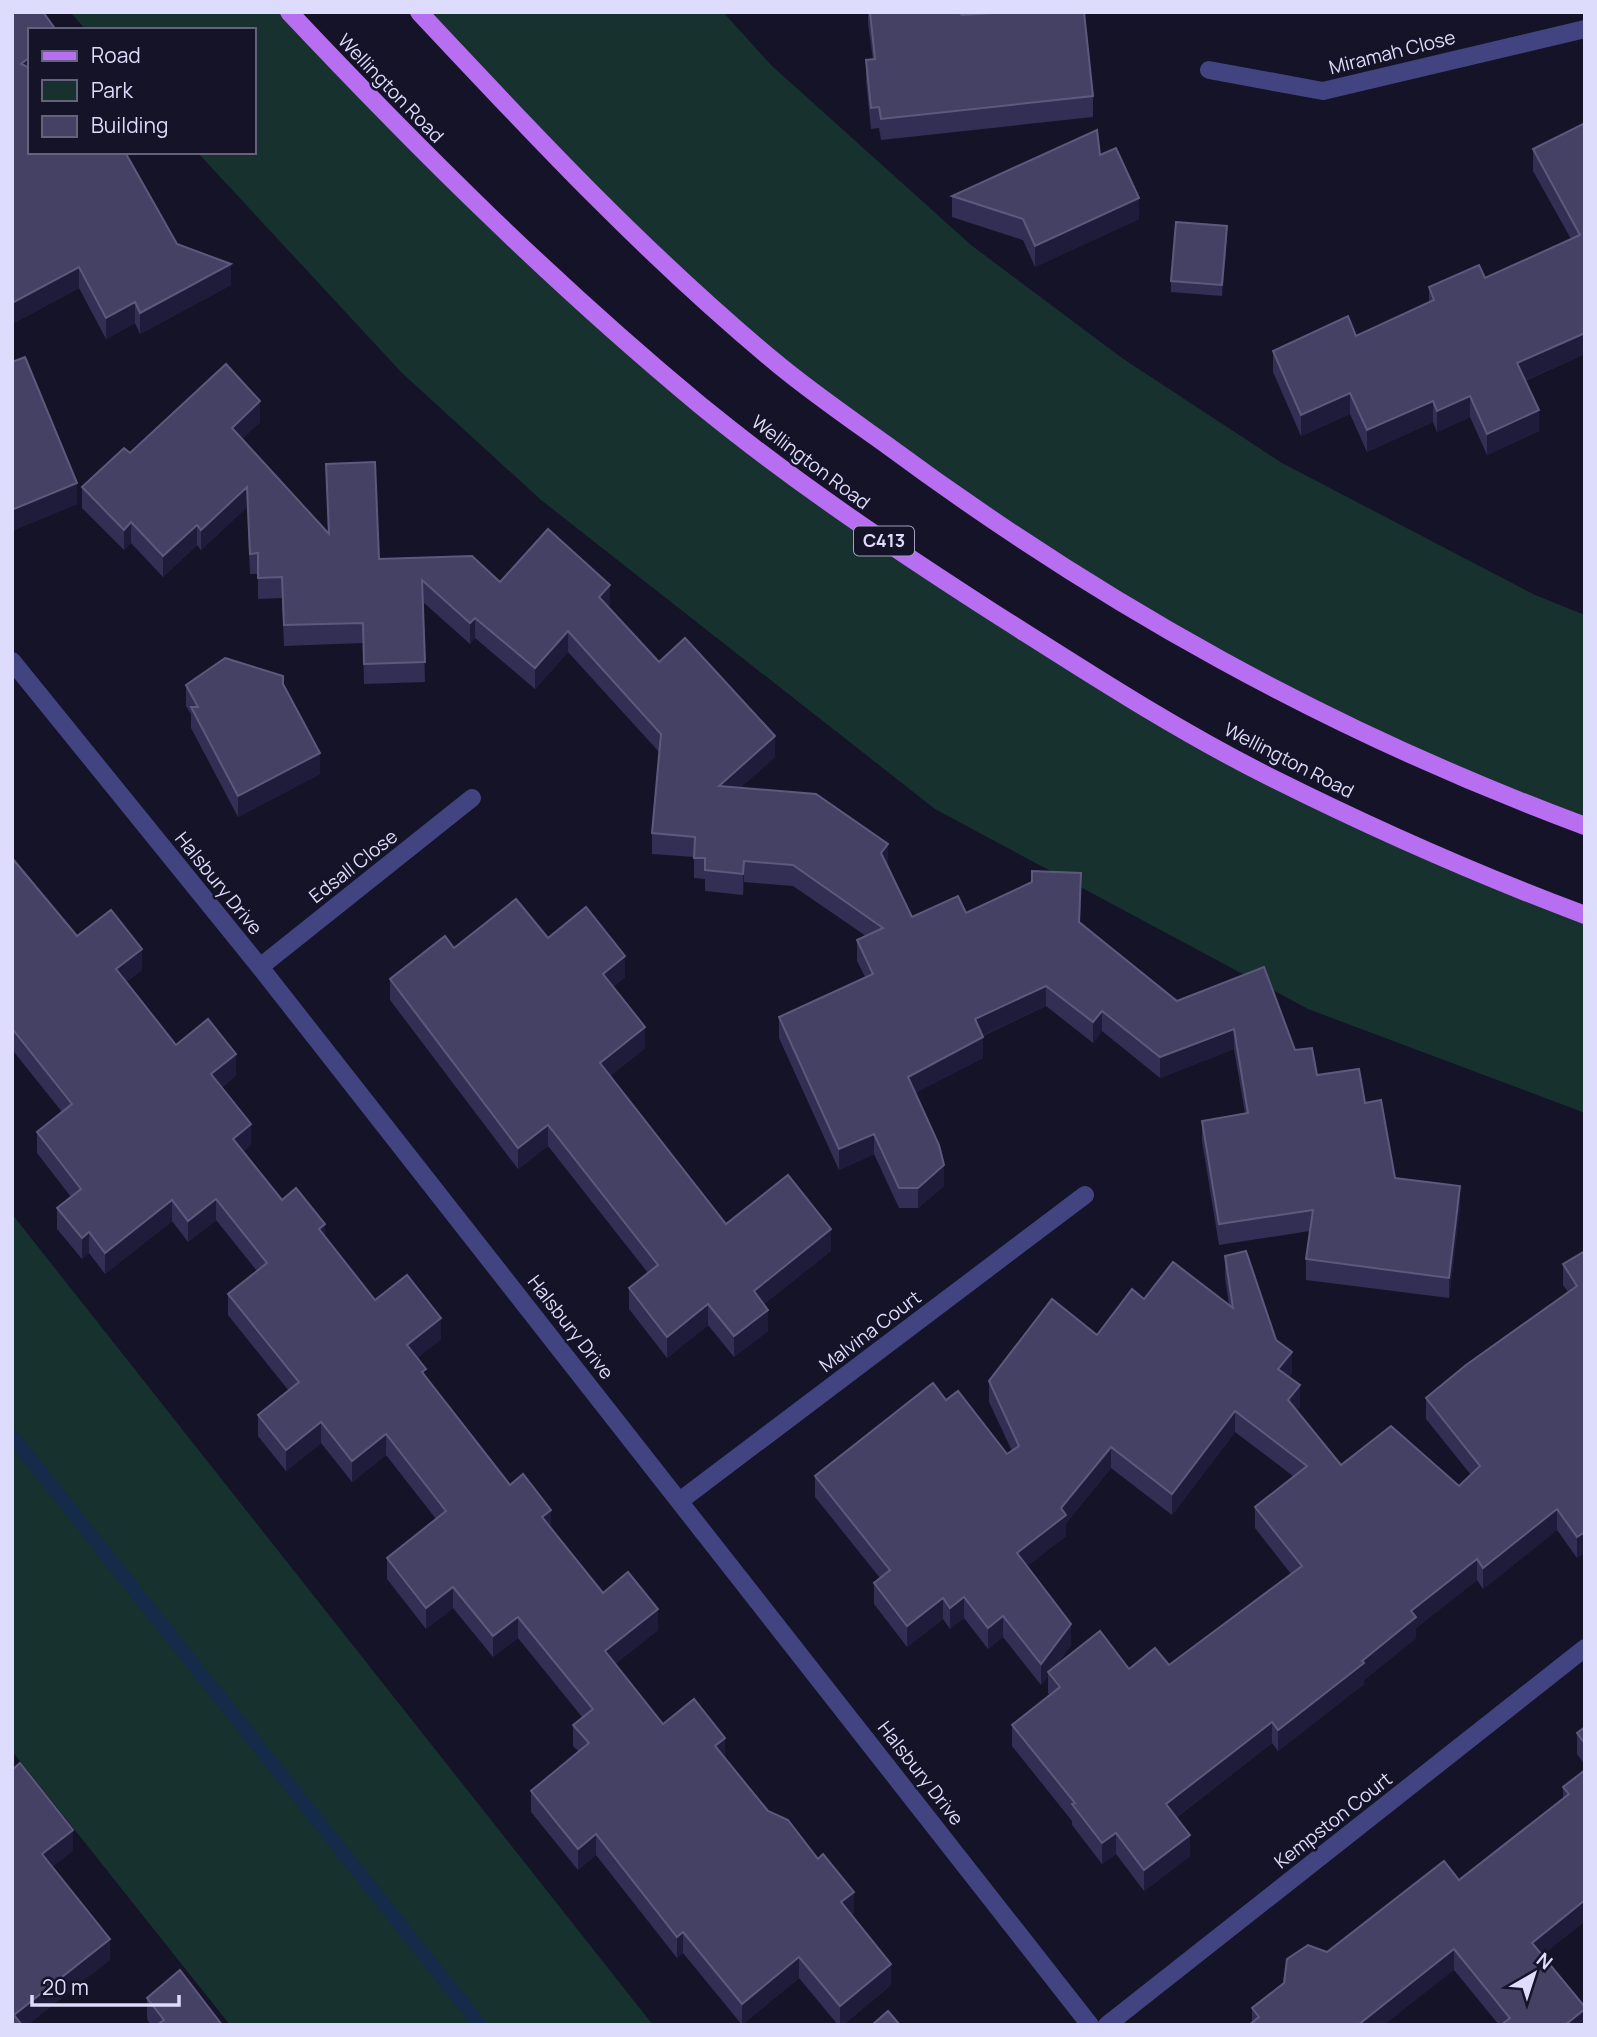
<svg xmlns="http://www.w3.org/2000/svg" width="1597" height="2037" font-family="Manrope,sans-serif">
<style>
.green{fill:#16312e}
.lines{fill:none;stroke-linecap:round;stroke-linejoin:round}
.stream{stroke:#142c4a;stroke-width:14}
.minor{stroke:#424481;stroke-width:18}
.primary{stroke:#b86ef1;stroke-width:18}
.wall{fill:#332e53;fill-rule:evenodd}
.shaded-wall{fill:#1f1b3a}
.building{fill:#454165;stroke:#5d597d;stroke-width:2}
.labels{text-anchor:middle;stroke-width:5;stroke-linejoin:round;paint-order:stroke}
.shield{fill:#151327;stroke:#a2a0bc;stroke-width:2}
.shield-label{font-size:18px;font-weight:bold;fill:#dedcfc}
.street-label{font-size:19px;fill:#dedcfc;stroke:#151327}
</style>
<rect width="100%" height="100%" fill="#151327"/>
<g class="green">
<polygon points="70,12 289,12 583,300 827,503 1267,776 1585,915 1585,1113 1308,1009 935,809 541,500 402,373 197,152 254,152 254,30 86,30"/>
<polygon points="419,12 723,12 771,65 971,245 1122,358 1282,463 1535,595 1585,615 1585,826 1409,756 1081,580 780,367"/>
<polygon points="12,1214 653,2025 230,2025 12,1751"/>
</g>
<g class="lines">
<polyline class="stream" points="12,1436 480,2025"/>
<g class="minor">
<polyline points="1209,70 1323,91 1585,29"/>
<polyline points="12,661 260,967 1090,2025"/>
<polyline points="260,967 472,798"/>
<polyline points="681,1500 1085,1195"/>
<polyline points="1107,2025 1585,1648"/>
</g>
<g class="primary">
<path d="M289,12c130,138 265,272 411,393 93,76 193,143 294,208 90,57 180,116 276,164 102,51 208,98 315,138"/>
<path d="M419,12c115,123 231,247 361,354 33,27 69,52 104,77 219,162 445,288 701,383"/>
</g>
</g>
<g class="wall">
<polygon points="12,12 43,12 56,30 30,30 30,152 125,152 177,244 231,264 231,285 140,334 135,323 106,339 79,288 12,324"/>
<polygon points="868,12 908,12 962,15 1093,96 1093,117 881,140 879,128 871,129 866,81 866,60 873,60 868,23"/>
<polygon points="1585,123 1585,354 1525,381 1539,431 1487,455 1470,417 1437,432 1433,422 1367,452 1350,414 1301,436 1273,372 1273,351 1356,336 1429,303 1429,287 1485,278 1571,239 1533,171 1533,149"/>
<polygon points="952,196 1139,219 1035,267 1023,240 952,217"/>
<polygon points="1227,237 1222,296 1171,292 1171,281"/>
<polygon points="12,362 77,504 14,530 12,525"/>
<polygon points="260,422 242,439 328,533 326,464 379,559 500,582 610,605 608,607 659,662 775,757 740,788 888,865 912,917 966,913 1081,894 1080,922 1177,1001 1295,1050 1317,1075 1365,1103 1395,1178 1460,1207 1449,1298 1306,1280 1306,1259 1310,1231 1219,1245 1202,1141 1202,1121 1245,1113 1234,1049 1160,1078 1102,1031 1093,1043 1046,1006 983,1036 983,1058 915,1093 944,1186 918,1208 899,1208 874,1154 839,1170 779,1038 779,1017 865,977 857,961 857,940 866,936 793,886 744,882 743,895 705,891 705,879 694,878 694,857 652,854 652,833 660,753 568,652 535,689 475,638 470,644 423,602 425,682 364,684 363,643 284,646 282,598 258,599 258,574 250,574 247,507 201,550 197,545 163,577 131,543 124,550 82,508 82,487 130,453"/>
<polygon points="186,685 320,774 238,817 191,728 191,714 186,706"/>
<polygon points="12,858 77,936 142,970 126,982 176,1045 236,1075 222,1087 251,1145 244,1151 282,1200 325,1236 375,1300 441,1339 417,1358 426,1377 510,1485 551,1529 603,1593 658,1630 615,1664 663,1724 725,1758 854,1913 851,1915 891,1985 843,2025 838,2025 799,1978 742,2025 683,1953 677,1958 596,1855 578,1870 531,1812 531,1791 579,1752 573,1746 573,1725 582,1717 518,1638 493,1657 453,1608 426,1629 387,1579 387,1558 436,1519 386,1455 352,1482 321,1443 286,1471 258,1436 258,1415 289,1391 228,1315 228,1294 257,1271 216,1220 188,1242 172,1221 105,1274 89,1253 82,1259 57,1229 57,1208 71,1197 37,1153 37,1132 62,1112 14,1052"/>
<polygon points="548,938 625,977 613,987 645,1048 610,1076 726,1224 831,1251 764,1304 768,1331 734,1357 708,1325 667,1358 629,1309 629,1288 648,1273 548,1146 518,1169 390,1000 390,979 454,948"/>
<path d="M1585,1251l-8,307 -20,-28 -74,59 -6,-9 -61,48v10l-52,42v4l-86,67 -6,-8 -95,74 13,39 -46,35 -28,-37 -14,10 -30,-39v-4l-60,-75v-21l38,-29 -2,-3v-17l-7,9 -38,-48 -15,12 -24,-31 -14,11 -7,-10 -36,28 -33,-43v-21l6,-5 -65,-81v-21l131,-76 61,54 5,-3 -23,-49v-21l108,-46 47,-36 85,6 -4,-28v-21l51,84 16,33 -3,4 11,29 -3,4 44,55 118,21 12,-11 -45,-56v-21l142,-106 -5,-7v-21zM1235,1432l58,44 -38,31v21l36,46 -122,91 -40,4 -74,-2 16,-22 -44,-79 39,-30v-13l45,-55 61,47z"/>
<polygon points="1585,1727 1585,1765 1577,1754 1577,1733"/>
<polygon points="1585,1770 1585,1921 1542,1955 1585,2025 1499,2025 1454,1970 1252,2022 1252,2008 1459,1880 1563,1798 1563,1787"/>
<polygon points="147,1998 222,2025 151,2025 147,2019"/>
</g>
<g class="shaded-wall">
<polygon points="30,57 30,78 21,64"/>
<polygon points="1139,198 1139,219 1035,267 1035,246"/>
<polygon points="1227,226 1227,237 1222,296 1222,285"/>
<polygon points="231,264 231,285 140,334 140,313"/>
<polygon points="79,267 79,288 12,324 12,303"/>
<polygon points="135,302 135,323 106,339 106,318"/>
<polygon points="1585,333 1585,354 1517,384 1517,363"/>
<polygon points="1350,393 1350,414 1301,436 1301,415"/>
<polygon points="1470,396 1470,417 1437,432 1437,411"/>
<polygon points="260,401 260,422 232,448 232,428"/>
<polygon points="1433,401 1433,422 1367,452 1367,430"/>
<polygon points="1539,410 1539,431 1487,455 1487,434"/>
<polygon points="77,483 77,504 14,530 14,509"/>
<polygon points="247,487 247,507 201,550 201,530"/>
<polygon points="131,522 131,543 124,550 124,530"/>
<polygon points="197,525 197,545 163,577 163,556"/>
<polygon points="610,585 610,605 599,618 599,597"/>
<polygon points="475,618 475,638 470,644 470,623"/>
<polygon points="568,631 568,652 535,689 535,668"/>
<polygon points="775,736 775,757 719,807 719,786"/>
<polygon points="320,753 320,774 238,817 238,796"/>
<polygon points="888,844 888,865 881,874 881,853"/>
<polygon points="744,861 744,882 743,895 743,874"/>
<polygon points="1081,873 1081,894 1079,942 1079,922"/>
<polygon points="142,949 142,970 116,990 116,969"/>
<polygon points="625,956 625,977 603,995 603,974"/>
<polygon points="1046,986 1046,1006 975,1039 975,1019"/>
<polygon points="1102,1011 1102,1031 1093,1043 1093,1022"/>
<polygon points="645,1027 645,1048 600,1084 600,1063"/>
<polygon points="1234,1029 1234,1049 1160,1078 1160,1057"/>
<polygon points="14,1031 14,1052 12,1053 12,1032"/>
<polygon points="983,1037 983,1058 908,1097 908,1077"/>
<polygon points="236,1054 236,1075 211,1095 211,1074"/>
<polygon points="251,1124 251,1145 233,1160 233,1139"/>
<polygon points="548,1125 548,1146 518,1169 518,1148"/>
<polygon points="874,1134 874,1154 839,1170 839,1149"/>
<polygon points="944,1165 944,1186 918,1208 918,1188"/>
<polygon points="1460,1186 1460,1207 1449,1298 1449,1278"/>
<polygon points="216,1199 216,1220 188,1242 188,1221"/>
<polygon points="172,1200 172,1221 105,1274 105,1253"/>
<polygon points="325,1224 325,1245 319,1229"/>
<polygon points="831,1229 831,1251 754,1312 754,1291"/>
<polygon points="89,1232 89,1253 82,1259 82,1238"/>
<polygon points="708,1304 708,1325 667,1358 667,1337"/>
<polygon points="768,1310 768,1331 734,1357 734,1336"/>
<polygon points="441,1318 441,1339 407,1366 407,1345"/>
<polygon points="1292,1352 1292,1373 1278,1390 1278,1369"/>
<polygon points="1300,1385 1300,1406 1288,1421 1288,1400"/>
<polygon points="1235,1411 1235,1432 1172,1515 1172,1494"/>
<polygon points="321,1422 321,1443 286,1471 286,1450"/>
<polygon points="386,1434 386,1455 352,1482 352,1461"/>
<polygon points="1111,1447 1111,1468 1066,1523 1066,1536 1017,1574 1017,1553 1061,1508"/>
<polygon points="1557,1509 1557,1530 1483,1589 1483,1568"/>
<polygon points="551,1510 551,1531 542,1517"/>
<polygon points="1585,1532 1585,1553 1577,1558 1577,1537"/>
<polygon points="1477,1559 1477,1580 1416,1628 1416,1638 1364,1680 1364,1684 1278,1751 1278,1730 1362,1661 1411,1611"/>
<polygon points="453,1587 453,1608 426,1629 426,1608"/>
<polygon points="964,1597 964,1618 950,1629 950,1608"/>
<polygon points="943,1598 943,1619 907,1647 907,1626"/>
<polygon points="658,1609 658,1630 605,1672 605,1651"/>
<polygon points="1003,1616 1003,1637 988,1649 988,1628"/>
<polygon points="518,1617 518,1638 493,1657 493,1636"/>
<polygon points="1071,1624 1071,1645 1049,1674 1048,1672 1048,1676 1041,1685 1041,1664"/>
<polygon points="1272,1722 1272,1743 1166,1825 1166,1804"/>
<polygon points="725,1738 725,1759 715,1746"/>
<polygon points="73,1830 73,1851 42,1875 42,1854"/>
<polygon points="1116,1833 1116,1854 1102,1864 1102,1843"/>
<polygon points="596,1834 596,1855 578,1870 578,1849"/>
<polygon points="1190,1835 1190,1856 1144,1891 1144,1870"/>
<polygon points="854,1892 854,1913 841,1923 841,1902"/>
<polygon points="1585,1900 1585,1921 1532,1964 1532,1943"/>
<polygon points="683,1932 683,1953 677,1958 677,1937"/>
<polygon points="110,1939 110,1960 28,2025 14,2025 14,2015"/>
<polygon points="1454,1949 1454,1970 1384,2025 1358,2025"/>
<polygon points="799,1957 799,1978 742,2025 742,2004"/>
<polygon points="891,1964 891,1985 843,2025 840,2025 840,2006"/>
<polygon points="1585,2009 1585,2025 1565,2025"/>
</g>
<g class="building">
<polygon points="12,12 43,12 56,30 30,30 30,57 21,64 30,68 30,152 125,152 177,244 231,264 140,313 135,302 106,318 79,267 12,303"/>
<polygon points="870,12 958,12 962,15 1007,12 1084,12 1093,96 881,119 879,107 871,108 866,60 875,59"/>
<polygon points="1585,123 1585,333 1517,363 1539,410 1487,434 1470,396 1437,411 1433,401 1367,430 1350,393 1301,415 1273,351 1348,316 1356,336 1434,300 1429,287 1479,265 1485,278 1580,235 1533,149"/>
<polygon points="1097,130 1100,155 1116,148 1139,198 1035,246 1023,219 952,196"/>
<polygon points="1176,222 1227,226 1222,285 1171,281"/>
<polygon points="25,357 77,483 14,509 12,504 12,362"/>
<polygon points="226,364 260,401 232,428 329,534 326,464 375,462 379,559 472,556 500,582 548,529 610,585 599,597 659,662 685,638 775,736 719,786 816,794 888,844 881,853 912,917 958,896 966,913 1032,882 1032,871 1081,873 1079,922 1177,1001 1264,967 1295,1050 1312,1048 1317,1075 1359,1069 1365,1103 1381,1100 1395,1178 1460,1186 1449,1278 1306,1259 1313,1210 1219,1224 1202,1121 1248,1113 1234,1029 1160,1057 1102,1011 1093,1022 1046,986 975,1019 983,1037 908,1077 939,1145 944,1165 918,1188 899,1188 874,1134 839,1149 779,1017 873,974 857,940 883,928 793,865 744,861 743,874 705,870 705,858 694,858 695,837 652,833 661,734 568,631 535,668 475,618 470,623 422,580 425,662 364,664 363,623 284,625 282,577 258,578 258,553 250,554 247,487 201,530 197,525 163,556 131,522 124,530 82,487 124,448 130,453"/>
<polygon points="225,658 283,676 283,684 320,753 238,796 191,707 198,707 186,685"/>
<polygon points="12,858 77,936 111,910 142,949 116,969 176,1045 208,1019 236,1054 211,1074 251,1124 233,1139 282,1200 296,1188 325,1224 319,1229 375,1300 407,1275 441,1318 407,1345 426,1369 422,1372 510,1485 523,1474 551,1510 542,1517 603,1593 628,1572 658,1609 605,1651 663,1724 694,1699 725,1738 715,1746 768,1811 788,1820 818,1859 823,1854 854,1892 841,1902 891,1964 840,2006 799,1957 742,2004 683,1932 677,1937 596,1834 578,1849 531,1791 589,1743 573,1725 593,1709 518,1617 493,1636 453,1587 426,1608 387,1558 446,1511 386,1434 352,1461 321,1422 286,1450 258,1415 299,1382 228,1294 267,1263 216,1199 188,1221 172,1200 105,1253 89,1232 82,1238 57,1208 81,1189 37,1132 72,1104 14,1031 12,1032"/>
<polygon points="516,899 548,938 586,907 625,956 603,974 645,1027 600,1063 726,1224 788,1175 831,1229 754,1291 768,1310 734,1336 708,1304 667,1337 629,1288 658,1265 548,1125 518,1148 390,979 445,936 454,948"/>
<polygon points="1246,1251 1276,1340 1292,1352 1278,1369 1300,1385 1288,1400 1341,1465 1391,1426 1459,1486 1480,1466 1426,1398 1466,1365 1577,1286 1563,1264 1585,1251 1585,1532 1577,1537 1557,1509 1483,1568 1477,1559 1411,1611 1416,1617 1362,1661 1364,1663 1278,1730 1272,1722 1166,1804 1190,1835 1144,1870 1116,1833 1102,1843 1072,1804 1075,1803 1012,1725 1060,1687 1048,1672 1100,1631 1129,1669 1155,1648 1169,1665 1302,1566 1255,1507 1307,1466 1235,1411 1172,1494 1111,1447 1061,1508 1066,1515 1017,1553 1071,1624 1041,1664 1003,1616 988,1628 964,1597 950,1608 943,1598 907,1626 874,1583 890,1570 815,1476 933,1383 946,1400 958,1391 1007,1454 1019,1446 989,1381 1052,1299 1097,1335 1132,1289 1144,1299 1173,1262 1233,1308 1225,1256"/>
<polygon points="1585,1727 1585,1744 1577,1733"/>
<polygon points="20,1763 73,1830 42,1854 110,1939 14,2015 22,2025 12,2025 12,1770"/>
<polygon points="1585,1770 1585,1900 1532,1943 1585,2007 1585,2009 1565,2025 1501,2025 1510,2018 1454,1949 1358,2025 1249,2025 1259,2017 1252,2008 1284,1983 1287,1959 1308,1945 1327,1952 1444,1861 1459,1880 1569,1794 1563,1787"/>
<polygon points="180,1970 222,2025 157,2025 164,2020 147,1998"/>
<polygon points="888,2011 900,2025 872,2025"/>
</g>
<g class="labels">
<rect class="shield" x="854" y="526.5" width="60" height="29" rx="5"/>
<g class="shield-label">
<text x="884" y="547">C413</text>
</g>
<g class="street-label">
<text transform="translate(1392 52) rotate(-14)" y="7">Miramah Close</text>
<text transform="translate(391 88) rotate(46)" y="7">Wellington Road</text>
<text transform="translate(811 462) rotate(37)" y="7">Wellington Road</text>
<text transform="translate(1289 760) rotate(27)" y="7">Wellington Road</text>
<text transform="translate(353 866) rotate(-38)" y="7">Edsall Close</text>
<text transform="translate(219 883) rotate(51)" y="7">Halsbury Drive</text>
<text transform="translate(571 1327) rotate(52)" y="7">Halsbury Drive</text>
<text transform="translate(870 1331) rotate(-37)" y="7">Malvina Court</text>
<text transform="translate(921 1773) rotate(52)" y="7">Halsbury Drive</text>
<text transform="translate(1333 1820) rotate(-38)" y="7">Kempston Court</text>
</g>
</g>
<rect width="1597" height="2037" fill="none" stroke="#dedcfc" stroke-width="28"/>
<rect x="28" y="28" width="228" height="126" fill="#151327" stroke="#65637c" stroke-width="2"/>
<rect x="42" y="51" width="35" height="10" fill="#b86ef1" stroke="#65637c" stroke-width="2"/>
<text x="91" y="63" font-size="21" fill="#dedcfc">Road</text>
<rect x="42" y="80" width="35" height="21" fill="#16312e" stroke="#65637c" stroke-width="2"/>
<text x="91" y="98" font-size="21" fill="#dedcfc">Park</text>
<rect x="42" y="116" width="35" height="21" fill="#454165" stroke="#65637c" stroke-width="2"/>
<text x="91" y="133" font-size="21" fill="#dedcfc">Building</text>
<g transform="translate(1534 1974) rotate(39)" stroke="#151327" stroke-width="5" paint-order="stroke">
<path d="M0-5L12 26L0 18L-12 26Z" fill="#dedcfc"/>
<text y="-10" font-size="19" font-weight="bold" text-anchor="middle" fill="#dedcfc">N</text>
</g>
<path d="M32 1995v10h147v-10" fill="none" stroke="#dedcfc" stroke-width="3.5"/>
<text x="42" y="1995" font-size="21" fill="#dedcfc" stroke="#151327" stroke-width="5" paint-order="stroke">20 m</text>
</svg>
